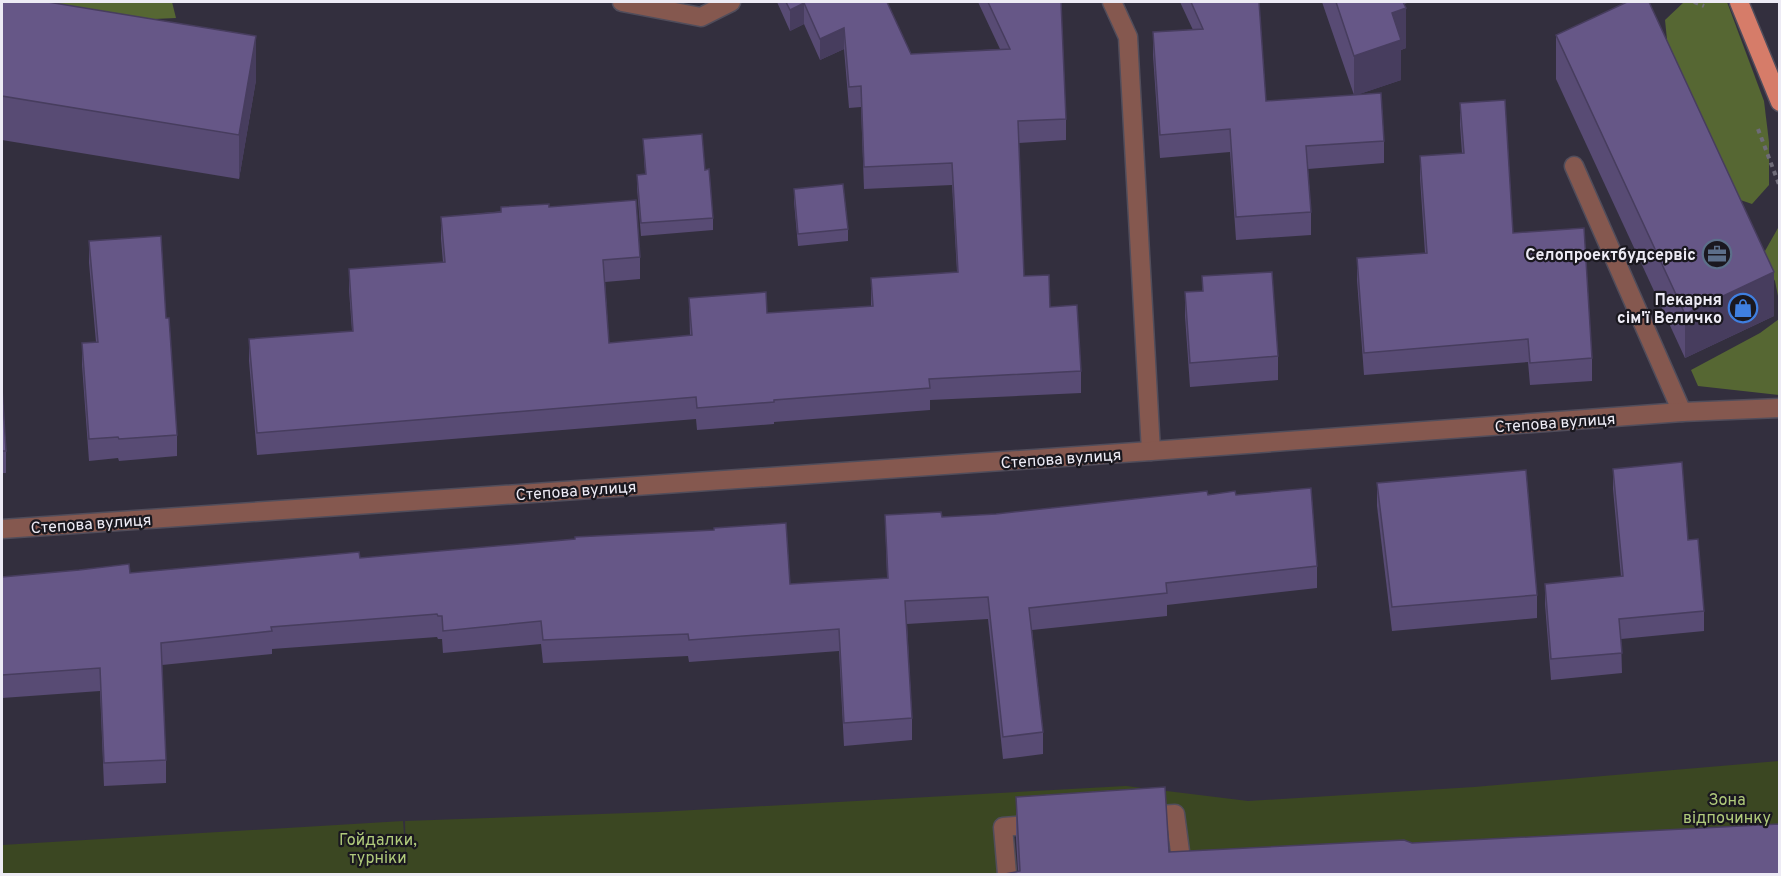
<svg xmlns="http://www.w3.org/2000/svg" width="1781" height="876" font-family="Overpass,sans-serif">
<style>
.green{fill:#3b4722}
.forest{fill:#566733}
.lines{fill:none;stroke-linecap:round;stroke-linejoin:round}
.lane-casing{stroke:#514d5b;stroke-width:21}
.street-casing{stroke:#514d5b;stroke-width:21}
.primary-casing{stroke:#514d5b;stroke-width:21}
.path{stroke:#6e6b78;stroke-width:4;stroke-dasharray:4.5 4.5;stroke-linecap:butt}
.lane{stroke:#85584f;stroke-width:18}
.street{stroke:#85584f;stroke-width:18}
.primary{stroke:#d67c69;stroke-width:18}
.wall{fill:#584b74}
.shaded-wall{fill:#473d5e}
.building{fill:#665787;stroke:#473d5e;stroke-width:1.5}
.labels{text-anchor:middle;stroke-width:4.5;stroke-linejoin:round;paint-order:stroke}
.poi-label{font-size:16px;font-weight:bold;fill:#edebf5;stroke:#1a181f;text-anchor:end}
.street-label{font-size:16px;fill:#edebf5;stroke:#1a181f}
.park-label{font-size:16px;fill:#b0ca7b;stroke:#1a181f}
</style>
<rect width="100%" height="100%" fill="#332f3e"/>
<polygon class="green" points="1779,761 1779,848 1186,874 1175,810 1000,825 1000,874 2,874 2,845 403,821 406,862 405,821 658,812 1126,786 1248,801 1474,787"/>
<g class="forest">
<polygon points="14,2 172,2 176,18 132,20"/>
<polygon points="1684,2 1727,2 1764,101 1769,142 1769,185 1752,204 1726,195 1669,59 1665,20"/>
<polygon points="1778,228 1779,228 1779,301 1775,281 1761,258"/>
<polygon points="1779,319 1779,395 1698,386 1691,370 1760,333"/>
</g>
<g class="lines">
<g class="lane-casing">
<g id="lane">
<polyline points="622,2 701,17 731,2"/>
<polyline points="1574,166 1682,412"/>
<polyline points="1142,816 1175,814 1183,874"/>
<polyline points="1007,874 1003,827 1040,824"/>
</g>
</g>
<g class="street-casing">
<g id="street">
<polyline points="1112,2 1128,37 1151,451"/>
<polyline points="2,529 1151,451 1682,412 1780,408"/>
</g>
</g>
<g class="primary-casing">
<polyline id="primary" points="1739,2 1780,102"/>
</g>
<g class="path">
<polyline points="1694,2 1704,6"/>
<polyline points="1758,129 1780,187"/>
</g>
<use href="#lane" class="lane"/>
<use href="#street" class="street"/>
<use href="#primary" class="primary"/>
</g>
<g class="wall">
<polygon points="2,2 256,80 239,179 2,140"/>
<polygon points="777,2 887,2 911,54 1000,49 978,2 1061,2 1066,119 1066,140 1019,143 1024,276 1050,307 1081,371 1081,393 930,400 930,410 774,422 774,424 697,430 696,419 257,455 249,361 249,339 352,331 349,290 349,269 443,262 441,239 441,217 549,207 640,257 640,279 605,282 609,343 690,336 689,298 767,313 871,306 871,278 957,272 952,185 864,189 861,107 849,108 844,49 820,60 804,24 790,31"/>
<polygon points="1180,2 1259,2 1266,101 1354,95 1322,2 1410,2 1404,4 1406,48 1401,50 1401,80 1359,94 1384,141 1384,163 1308,169 1311,212 1311,235 1236,240 1230,152 1160,158 1153,55 1153,32 1193,30"/>
<polygon points="1556,35 1774,316 1685,358 1556,79"/>
<polygon points="1460,103 1513,233 1592,358 1592,381 1530,385 1528,362 1364,375 1357,280 1357,258 1425,253 1420,178 1420,156 1462,153 1460,125"/>
<polygon points="643,139 705,170 713,218 713,230 641,236 637,188 637,175 645,174"/>
<polygon points="794,189 848,229 848,241 798,246 794,202"/>
<polygon points="89,241 166,318 177,435 177,456 119,461 118,458 89,461 82,365 82,343 96,342 89,263"/>
<polygon points="1202,276 1278,356 1278,380 1190,387 1185,316 1185,292 1202,291"/>
<polygon points="2,388 6,451 6,473 2,473"/>
<polygon points="1613,469 1688,540 1704,611 1704,631 1621,639 1622,673 1551,680 1545,604 1545,584 1621,577 1613,489"/>
<polygon points="1377,483 1537,595 1537,618 1392,631 1377,506"/>
<polygon points="1208,495 1236,495 1317,566 1317,588 1167,605 1167,616 1032,630 1043,732 1043,754 1003,759 988,619 907,624 912,718 912,740 844,746 839,651 689,662 688,656 543,663 541,644 443,653 442,639 438,639 437,637 272,649 272,654 162,665 166,760 166,783 104,786 100,691 2,698 2,577 130,573 360,558 790,584 887,578 885,515 942,517 996,514"/>
<polygon points="1016,797 1169,852 1412,843 1018,871 1016,839"/>
</g>
<g class="shaded-wall">
<polygon points="804,3 804,24 790,31 790,10"/>
<polygon points="1406,8 1406,48 1401,50 1401,80 1354,96 1354,56 1392,13"/>
<polygon points="844,28 844,49 820,60 820,39"/>
<polygon points="256,36 256,80 239,179 239,135"/>
<polygon points="1774,272 1774,316 1685,358 1685,314"/>
</g>
<g class="building">
<polygon points="2,2 48,2 256,36 239,135 2,96"/>
<polygon points="786,2 887,2 911,54 1010,49 988,2 1061,2 1066,119 1018,121 1024,276 1049,275 1050,307 1077,305 1081,371 929,379 930,388 774,400 774,402 697,408 696,397 257,433 249,339 353,331 349,269 445,262 441,217 501,212 501,207 549,204 549,207 636,200 640,257 603,260 609,343 692,335 689,298 766,292 767,313 873,306 871,278 958,272 952,163 864,167 861,86 849,87 844,28 820,39 804,3 790,10"/>
<polygon points="1191,2 1259,2 1266,101 1381,93 1384,141 1306,146 1311,212 1236,217 1230,129 1160,135 1153,32 1203,29"/>
<polygon points="1336,2 1403,2 1406,8 1392,13 1401,40 1354,56"/>
<polygon points="1627,2 1649,2 1774,272 1685,314 1556,35"/>
<polygon points="1505,100 1513,233 1584,228 1592,358 1530,363 1528,339 1364,353 1357,258 1427,253 1420,156 1464,153 1460,103"/>
<polygon points="702,134 705,170 709,169 713,218 641,223 637,175 646,174 643,139"/>
<polygon points="843,184 848,229 798,234 794,189"/>
<polygon points="161,236 166,318 169,318 177,435 119,439 118,437 89,439 82,343 98,342 89,241"/>
<polygon points="1272,272 1278,356 1190,363 1185,292 1203,291 1202,276"/>
<polygon points="2,388 6,451 2,451"/>
<polygon points="1682,462 1688,540 1698,539 1704,611 1619,619 1622,653 1551,659 1545,584 1623,576 1613,469"/>
<polygon points="1526,470 1537,595 1392,607 1377,483"/>
<polygon points="1311,488 1317,566 1166,583 1167,593 1029,608 1043,732 1003,737 988,597 905,601 912,718 844,723 839,629 689,640 688,634 543,640 541,621 443,631 442,616 438,616 437,614 271,627 272,631 161,643 166,760 104,763 100,668 2,675 2,577 79,570 129,564 130,573 359,552 360,558 575,539 575,537 714,530 714,528 786,523 790,584 888,578 885,515 941,512 942,517 996,514 1207,491 1208,495 1235,491 1236,495"/>
<polygon points="1165,787 1169,852 1404,840 1412,843 1779,824 1779,874 1005,874 1020,871 1016,797"/>
</g>
<defs>
<g id="office-ring" transform="scale(1.5)"><circle r="9.5" fill="#1a181f" stroke="#5c6f8a" stroke-width="1.5"/><path d="M-6-3h4V-5.5h4V-3h4V5H-6ZM-1-4.5V-3h2v-1.5ZM-6 0V1H6V0Z" fill="#5c6f8a"/></g>
<g id="shop-ring" transform="scale(1.5)"><circle r="9.5" fill="#1a181f" stroke="#3f7fe0" stroke-width="1.5"/><path d="M-5-2.5h2.3a2.7 3.5 0 0 1 5.4 0H5L5.5 6h-11ZM-1.5-2.5h3a1.5 2.3 0 0 0-3 0Z" fill="#3f7fe0"/></g>
</defs>
<g fill-rule="evenodd">
<use href="#office-ring" x="1717" y="254"/>
<use href="#shop-ring" x="1743" y="308"/>
</g>
<g class="labels">
<g class="poi-label">
<text x="1696" y="260">Селопроектбудсервіс</text>
<text x="1722" y="305">Пекарня<tspan x="1722" dy="18">сім'ї Величко</tspan></text>
</g>
<g class="street-label">
<text transform="translate(1555 422) rotate(-4)" y="6">Степова вулиця</text>
<text transform="translate(1061 458) rotate(-4)" y="6">Степова вулиця</text>
<text transform="translate(576 490) rotate(-4)" y="6">Степова вулиця</text>
<text transform="translate(91 523) rotate(-4)" y="6">Степова вулиця</text>
</g>
<g class="park-label">
<text x="1727" y="805">Зона<tspan x="1727" dy="18">відпочинку</tspan></text>
<text x="378" y="845">Гойдалки,<tspan x="378" dy="18">турніки</tspan></text>
</g>
</g>
<rect width="1781" height="876" fill="none" stroke="#edebf5" stroke-width="6"/>
</svg>
